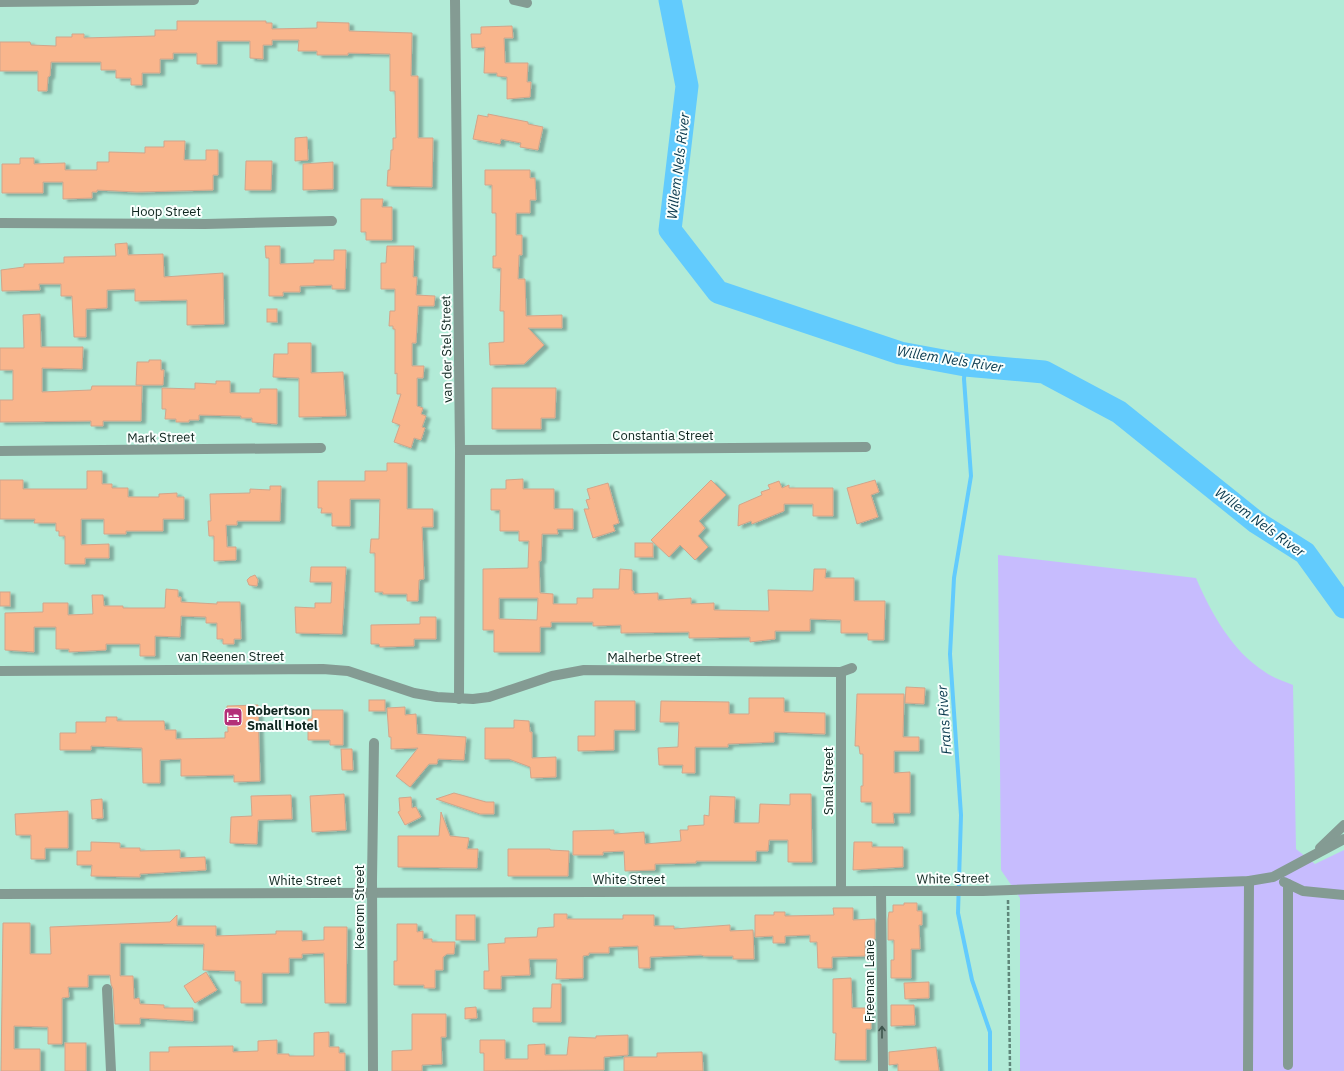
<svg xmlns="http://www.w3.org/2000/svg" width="1344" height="1071" font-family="'IBM Plex Sans',sans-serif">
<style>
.green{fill:#c7bcfe}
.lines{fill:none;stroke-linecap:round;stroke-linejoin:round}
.stream{stroke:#62cbfd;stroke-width:4}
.river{stroke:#62cbfd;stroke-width:23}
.building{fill:#f9b58c;stroke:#d1a58b;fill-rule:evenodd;filter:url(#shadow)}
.path{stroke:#5f877a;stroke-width:2.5;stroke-dasharray:4 2;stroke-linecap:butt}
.minor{stroke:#849b93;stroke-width:10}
.oneway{stroke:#3e554d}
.labels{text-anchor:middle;stroke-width:4;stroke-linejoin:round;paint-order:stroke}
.street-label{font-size:13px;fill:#0f261f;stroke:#f9fffd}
.poi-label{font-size:13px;font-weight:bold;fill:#0f261f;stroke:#f9fffd;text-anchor:start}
.water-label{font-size:14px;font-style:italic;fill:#07374c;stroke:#f9fffd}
</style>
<defs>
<filter id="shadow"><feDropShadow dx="4.5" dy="2.5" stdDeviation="1" flood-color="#0004"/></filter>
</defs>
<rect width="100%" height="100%" fill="#b2ebd7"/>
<path class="green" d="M998,555l198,23c15,35 36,73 69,94 8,6 19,9 28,13l3,164 19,15 29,-14v221h-324v-173l-19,-28z"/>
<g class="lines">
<polyline class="stream" points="965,365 964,379 971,476 954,578 950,654 961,815 958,913 972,980 990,1032 990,1071"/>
<polyline class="river" points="670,0 687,86 670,230 718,292 900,353 965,365 1044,372 1119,412 1256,522 1305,553 1344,607"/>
</g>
<g class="building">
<polygon points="177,21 266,21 266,23 272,23 272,29 317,28 317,22 349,23 349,31 412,33 411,76 418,76 418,138 433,138 432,187 387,186 388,170 390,170 391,150 393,150 393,138 396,138 395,91 390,91 390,54 348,53 348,55 317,55 317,51 298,51 299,40 272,40 272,45 263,45 263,59 250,58 250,41 217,41 217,64 197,64 197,53 173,53 173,59 160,59 160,73 142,73 142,85 131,85 131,78 116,78 116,70 101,70 101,62 51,62 50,76 48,77 47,91 38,91 38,71 0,71 0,42 30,42 31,45 56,46 56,37 72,37 72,34 84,34 84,38 155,36 155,30 177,30"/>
<polygon points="512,26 513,38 504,38 505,63 528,63 527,82 531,82 530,97 507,99 507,77 497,76 497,73 484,73 485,47 472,48 471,34 481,34 481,27"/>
<polygon points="488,114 528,122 528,124 543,127 538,150 520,147 521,143 501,139 500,144 473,139 478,115 488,117"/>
<polygon points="307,137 308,160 295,161 295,138"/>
<polygon points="164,141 185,141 184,160 206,160 206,150 218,150 218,175 213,175 213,190 137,192 97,190 97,192 92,192 92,198 63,199 63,182 43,182 43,193 2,193 2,164 20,164 20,158 34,158 34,164 65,163 65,170 97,170 97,162 109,162 109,152 145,153 145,147 164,147"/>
<polygon points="246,161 272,161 271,190 245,190"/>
<polygon points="333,162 333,189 303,190 303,164"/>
<polygon points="485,170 530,170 530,178 535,178 536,200 530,200 530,213 516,213 516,235 522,235 522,255 519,255 518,279 525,279 526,316 562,315 562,328 528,328 544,345 524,364 490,365 489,343 504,342 504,311 500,311 501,268 493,268 493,256 496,256 496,213 492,213 492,185 485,185"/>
<polygon points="361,199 383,199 382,207 392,207 392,240 366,240 366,232 361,232"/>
<polygon points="127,243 128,255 163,254 164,277 223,273 224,324 187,325 187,300 135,301 135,289 107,290 107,308 86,309 86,337 74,337 72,296 61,296 61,284 39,284 40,290 2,291 1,270 24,267 24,264 64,263 64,257 116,256 115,244"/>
<polygon points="265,246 280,246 280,264 314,263 314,260 334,260 334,250 346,250 345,289 332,289 332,285 300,286 300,292 283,292 283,296 269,296 269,258 266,258"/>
<polygon points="387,246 414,246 413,277 417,277 416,295 435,296 434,306 418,306 416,343 412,343 412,366 424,366 423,378 417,378 417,406 423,408 421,414 426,416 422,427 425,428 421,440 414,438 411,448 394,442 400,425 392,422 401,394 397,394 397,373 395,374 395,329 393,329 393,326 389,326 390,311 395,311 395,289 381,289 381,263 386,263"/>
<rect x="267" y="309" width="10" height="13"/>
<polygon points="40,314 41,347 83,347 82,369 42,368 42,392 91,390 92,386 142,386 141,421 103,421 103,426 91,426 91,421 0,422 0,400 13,400 13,370 0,370 0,348 24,348 23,315"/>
<polygon points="288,343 311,343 311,373 343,372 346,416 299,417 299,378 273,377 274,354 288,354"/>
<polygon points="149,360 161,360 161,370 164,370 163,385 136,385 137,362 149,362"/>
<polygon points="216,381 230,381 230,393 260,393 260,389 277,389 277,424 252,422 252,418 241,418 241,416 199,415 199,420 189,420 189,422 176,422 176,419 165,419 166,409 162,409 162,388 195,389 195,383 216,384"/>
<polygon points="492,388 556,388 555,418 541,418 541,429 492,429"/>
<polygon points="387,463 407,463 407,509 433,509 433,527 422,527 424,579 419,580 418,601 407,601 407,594 383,594 383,592 375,592 375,553 370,553 371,539 379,539 380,499 350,499 350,526 332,526 332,513 321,513 322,508 318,508 318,481 365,481 365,471 387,471"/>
<polygon points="87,471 102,471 102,484 112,484 112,488 128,488 128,497 159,497 159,494 177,493 177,497 184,497 184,519 163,519 163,531 126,531 126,534 104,534 104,519 81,519 81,545 109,544 109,558 85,558 85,564 65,564 65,536 59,536 59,531 56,531 56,523 34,523 35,519 0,519 0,480 23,480 23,489 87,489"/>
<path d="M523,479v10h31v20h19v20h-16l1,5h-16l-1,27h-2l1,32 13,1v10h24v-6h16v-9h26l1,-20 12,1v21h2v3l24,-1v7l33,-2v6l23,-1v7l55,1 -1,-21 45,1 1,-22h12l-1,9h29v23h31l-1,39h-16v-7h-27v-13l-31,-1v12h-35v8l-25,3v-5l-61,1v-6l-68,1v-8l-28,1v-4h-42v5h-11v25h-46v-22h-11v-61l45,-1 1,-27h-10v-10h-19v-21h-9v-21h15v-9zM499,598h39l-1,22 -38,-1z"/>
<polygon points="711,480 726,495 699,521 705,528 698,536 708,547 695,560 680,545 669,557 651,540"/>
<polygon points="875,480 879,492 871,495 878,517 857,524 847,488"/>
<polygon points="779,481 782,488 789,485 789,488 833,488 833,516 813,516 813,504 784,504 784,511 752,524 751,521 738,526 739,505 762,495 761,492 770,489 768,485"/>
<polygon points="608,483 619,523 613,525 615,531 593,538 584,509 589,509 586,500 590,499 587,489"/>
<polygon points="270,486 281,486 280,521 237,521 237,525 226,525 227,547 236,547 236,560 214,561 214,536 209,536 208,521 211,521 210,494 250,493 250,489 270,490"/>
<rect x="635" y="543" width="18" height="14"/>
<polygon points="311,567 346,567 342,634 296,633 295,607 315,608 315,603 331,603 332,582 310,582"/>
<polygon points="255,575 258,580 257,586 249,585 247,580 250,577"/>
<polygon points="166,589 178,590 178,597 181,597 181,602 217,604 217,602 240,602 241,639 234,639 234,644 223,644 223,639 217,639 217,623 206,623 206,617 181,616 180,637 155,636 155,656 140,656 140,644 106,644 106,650 69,652 69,649 56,649 56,627 34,627 34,652 5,650 5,613 43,612 43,603 68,603 68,615 93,614 92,595 103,595 104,606 123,606 123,608 165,608"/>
<rect x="0" y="592" width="10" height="14"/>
<polygon points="420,617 436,617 436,639 414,639 414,646 380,647 379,644 371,644 371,625 420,624"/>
<polygon points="906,687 925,688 924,704 905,703"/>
<polygon points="857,694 904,694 903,737 919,737 919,751 894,751 894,773 910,772 910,813 893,813 894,823 872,823 872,802 861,802 861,786 863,786 863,754 860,754 859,746 855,746"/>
<polygon points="749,698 784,698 784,712 825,713 825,734 774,732 774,742 728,744 728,747 695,747 695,773 682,773 683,765 659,765 658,748 678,747 679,722 660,722 661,701 729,702 729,714 749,714"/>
<rect x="369" y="700" width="16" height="11"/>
<polygon points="595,701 635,701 635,730 614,730 614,750 578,751 578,736 595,736"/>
<polygon points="258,705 260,781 234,782 234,775 181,776 181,759 160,760 160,783 143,783 142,748 91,746 91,750 60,750 60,733 76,733 76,722 106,722 106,717 117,717 117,721 164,721 165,730 176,730 176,739 225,738 225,732 228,732 227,706"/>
<polygon points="405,707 405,715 416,714 417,734 466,737 464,760 438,759 437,764 429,764 410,787 396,776 418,748 391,749 391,737 389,737 387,708"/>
<polygon points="312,710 343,710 343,745 330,745 330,740 308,740 308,719 312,719"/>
<polygon points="514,720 529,721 530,732 532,732 532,758 556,757 556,777 531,778 530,767 509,759 485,759 485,728 514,728"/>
<polygon points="341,749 352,749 353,770 342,770"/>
<polygon points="454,793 486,802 494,802 494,814 480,814 436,799"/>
<polygon points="344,794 346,830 312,832 310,796"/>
<polygon points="790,794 811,794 812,862 788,862 788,840 769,840 768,851 756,851 756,861 696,861 696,863 655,864 655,870 625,871 624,851 603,852 603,855 573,855 573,831 614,830 614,834 644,832 645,844 681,841 680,830 688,830 688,826 704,825 704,815 709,816 710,796 735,797 734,823 759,823 760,804 790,805"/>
<polygon points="291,795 292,819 258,820 257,844 230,843 231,817 252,816 251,796"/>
<polygon points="411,797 412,808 416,807 421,817 405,825 398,812 400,811 399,798"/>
<polygon points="102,799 103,818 92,819 91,800"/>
<polygon points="68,811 68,848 45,848 45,859 31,859 31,835 16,835 15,814"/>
<polygon points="441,812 450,836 469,838 467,849 478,849 477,868 398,867 398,836 439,836"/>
<polygon points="91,842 120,843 120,848 140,848 140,851 180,850 180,858 205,857 206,870 140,874 140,877 91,876 92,865 77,865 77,851 91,851"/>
<polygon points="854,842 872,842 872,847 903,847 903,867 853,870"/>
<polygon points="508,849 550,849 550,850 569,851 568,876 508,876"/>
<polygon points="904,903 917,903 917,911 922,911 922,925 919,925 920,949 911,949 911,978 891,978 891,960 894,960 894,940 888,940 888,919 889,912 893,912 893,905 904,905"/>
<polygon points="833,908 853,908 853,920 875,919 875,939 865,942 865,956 832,957 832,968 818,968 817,942 810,942 810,935 785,936 785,943 773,943 773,936 755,937 755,915 774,915 774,912 785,912 785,916 834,915"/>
<polygon points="554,914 567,914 567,919 623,919 623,915 654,915 654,926 674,926 674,929 730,925 730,931 753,930 754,959 733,959 733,956 704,956 701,955 650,957 650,968 639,968 638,946 609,947 609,953 589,953 589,955 583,956 583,978 556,979 557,959 529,959 530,975 501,976 501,989 484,989 484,971 489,971 488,944 505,943 505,938 537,937 538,928 554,927"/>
<polygon points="177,915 177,926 216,926 216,936 276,934 276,931 302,931 302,941 324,940 324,927 347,927 346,1003 325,1003 324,953 302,954 302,958 289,958 289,973 262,973 262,1003 241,1003 241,981 235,981 235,971 203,970 204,944 120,943 120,976 133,976 134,999 139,998 140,1004 164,1005 164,1008 193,1008 193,1021 140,1018 140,1024 115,1024 113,989 111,984 110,975 88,975 88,987 68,987 69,997 62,998 62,1044 48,1044 48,1027 14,1026 14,1049 40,1049 40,1071 1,1071 3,923 30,923 30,954 51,954 50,927 170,922"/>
<rect x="456" y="915" width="19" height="25"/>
<polygon points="397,924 417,924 417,932 423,931 423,939 432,939 432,942 455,942 454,954 447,954 443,957 443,970 435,970 435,988 424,988 424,985 394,985 394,961 397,961"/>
<polygon points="206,972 217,990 195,1003 184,986"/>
<polygon points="851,978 852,1008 871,1008 871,1029 866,1029 866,1060 835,1060 836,1033 833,1033 833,979"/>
<polygon points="929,982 929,998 905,999 904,983"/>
<polygon points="552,984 561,984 561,1022 533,1022 533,1008 551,1008"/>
<polygon points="891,1005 914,1005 915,1025 891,1026"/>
<polygon points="476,1007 477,1018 465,1019 465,1008"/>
<polygon points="412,1014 446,1014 446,1037 441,1037 442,1064 422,1065 422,1071 392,1071 392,1051 412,1050"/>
<polygon points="329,1032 329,1047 339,1047 339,1053 345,1053 345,1071 150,1071 150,1052 169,1052 169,1047 233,1046 233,1052 258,1051 258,1041 277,1040 277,1054 289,1054 289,1056 314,1056 314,1033"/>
<polygon points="628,1035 628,1055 604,1057 604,1070 484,1071 484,1053 480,1053 480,1040 505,1040 505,1059 528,1059 528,1045 545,1044 545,1055 567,1055 569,1037 596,1038 596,1036"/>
<rect x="65" y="1043" width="21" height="28"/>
<polygon points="936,1047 939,1071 898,1071 898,1064 889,1065 889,1052"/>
<polygon points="702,1052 703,1071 624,1071 624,1057 657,1057 657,1053"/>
</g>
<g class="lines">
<polyline class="path" points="1008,900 1010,1071"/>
<g class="minor">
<polyline points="455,0 460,450 459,699"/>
<polyline points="514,0 527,3"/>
<polyline points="0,2 194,0"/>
<polyline points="0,223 205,224 332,221"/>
<polyline points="460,450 866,447"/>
<polyline points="0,451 321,448"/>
<polyline points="0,671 323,669 348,671 414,693 437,697 473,699 489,697 552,676 584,670 841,672 852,668"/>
<polyline points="1320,848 1344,825"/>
<polyline points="1284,882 1303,891 1344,895"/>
<polyline points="1288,884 1288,1065"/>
<polyline points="841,891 841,672"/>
<polyline points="881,891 883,1071"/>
<polyline points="0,894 881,891 983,891 1249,881 1273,877 1344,839"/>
<polyline points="107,989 111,1071"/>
<polyline points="373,1071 372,881 374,743"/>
<polyline points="1248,1071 1249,881"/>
</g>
</g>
<defs><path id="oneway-shaft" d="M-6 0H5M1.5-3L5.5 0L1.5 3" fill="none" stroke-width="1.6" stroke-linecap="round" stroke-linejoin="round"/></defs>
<use class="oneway" href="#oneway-shaft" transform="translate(882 1032) rotate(-90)"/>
<defs>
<g id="hotel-square" transform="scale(1)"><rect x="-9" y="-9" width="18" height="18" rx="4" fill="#b43178" stroke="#f9fffd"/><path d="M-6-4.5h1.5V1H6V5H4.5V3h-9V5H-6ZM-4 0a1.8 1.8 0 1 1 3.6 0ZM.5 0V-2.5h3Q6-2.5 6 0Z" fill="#fff"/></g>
</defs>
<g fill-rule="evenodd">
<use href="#hotel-square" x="233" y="717"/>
</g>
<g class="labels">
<g class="street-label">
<text x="166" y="216">Hoop Street</text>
<text transform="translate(446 349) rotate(-91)" y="5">van der Stel Street</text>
<text x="663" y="440">Constantia Street</text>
<text transform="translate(161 437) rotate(-1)" y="5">Mark Street</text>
<text x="231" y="661">van Reenen Street</text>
<text x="654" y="662">Malherbe Street</text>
<text transform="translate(828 781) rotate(-90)" y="5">Smal Street</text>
<text transform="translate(953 878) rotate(-1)" y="5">White Street</text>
<text x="629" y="884">White Street</text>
<text x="305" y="885">White Street</text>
<text transform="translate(359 907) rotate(-90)" y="5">Keerom Street</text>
<text transform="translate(869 981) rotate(-90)" y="5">Freeman Lane</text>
</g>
<g class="poi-label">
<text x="247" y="715">Robertson<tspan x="247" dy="15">Small Hotel</tspan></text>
</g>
<g class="water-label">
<text transform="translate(678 166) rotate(-83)" y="5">Willem Nels River</text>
<text transform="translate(950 359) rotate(9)" y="5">Willem Nels River</text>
<text transform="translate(1260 522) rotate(36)" y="5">Willem Nels River</text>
<text transform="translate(944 720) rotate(-94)" y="5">Frans River</text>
</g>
</g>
</svg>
